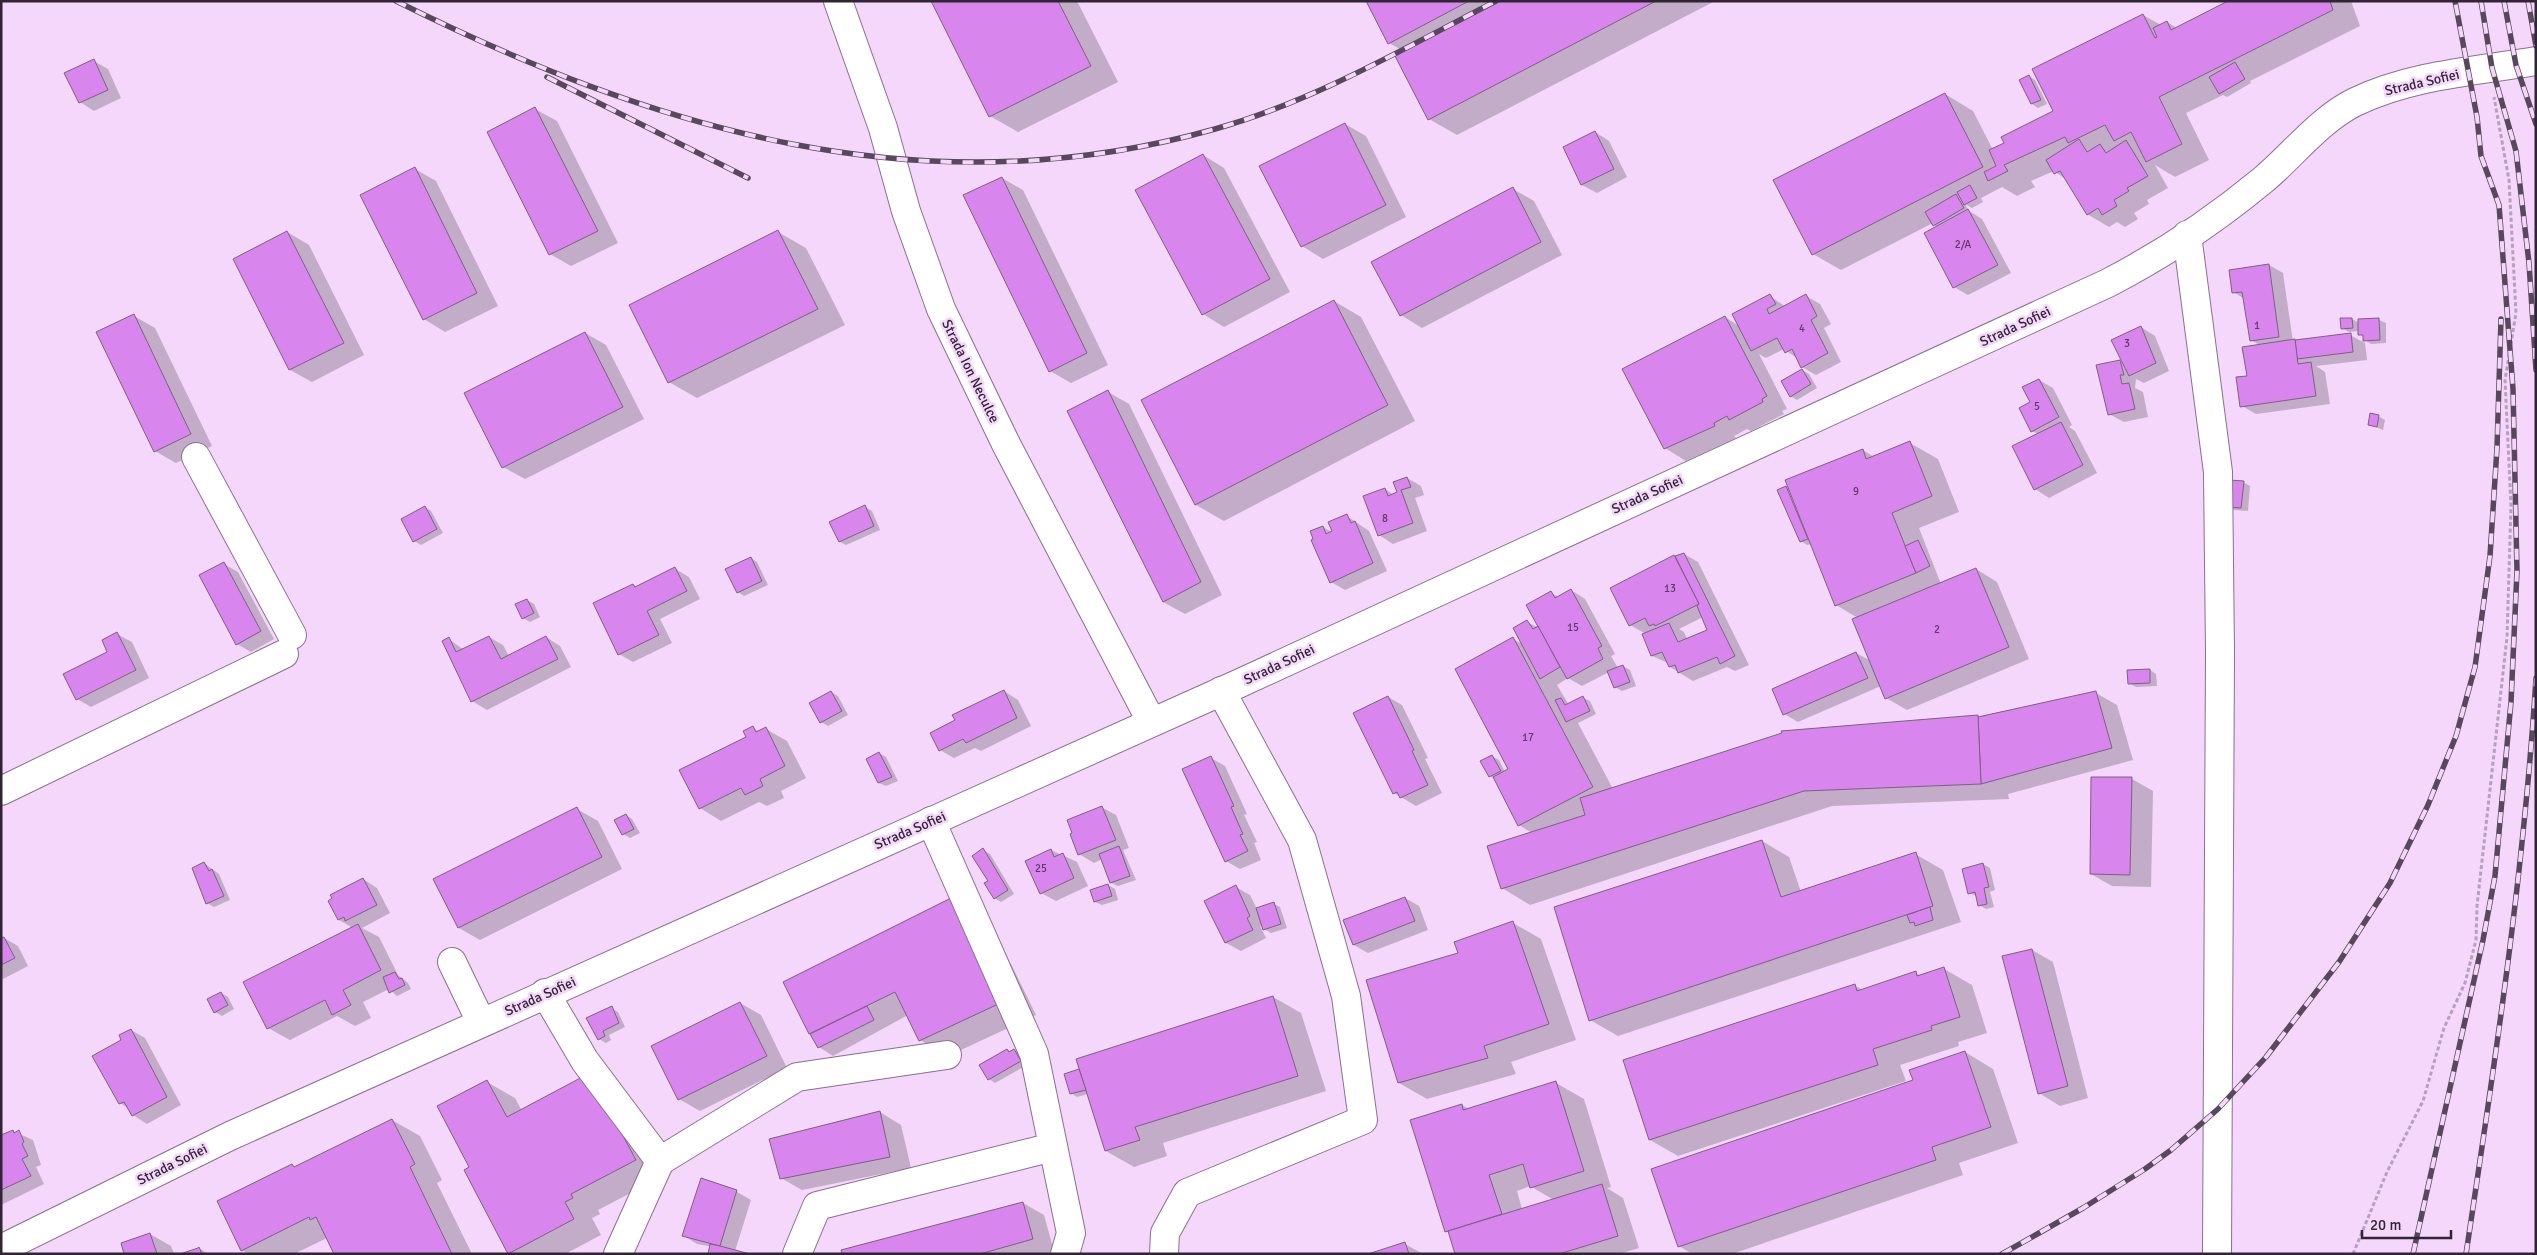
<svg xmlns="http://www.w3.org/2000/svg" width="2537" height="1255" font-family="Signika,sans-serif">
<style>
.shadow{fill:#0003;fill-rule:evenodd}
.building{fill:#d985ee;stroke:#7b6181}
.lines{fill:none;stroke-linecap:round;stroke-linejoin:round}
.minor-casing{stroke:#8a7091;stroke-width:30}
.path{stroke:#b7a0bd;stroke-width:3;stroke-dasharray:4 2.5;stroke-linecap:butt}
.minor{stroke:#fff;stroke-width:28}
.rail-casing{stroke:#57495b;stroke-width:5.5}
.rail{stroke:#f4d7fb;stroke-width:4;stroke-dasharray:11;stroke-linecap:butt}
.labels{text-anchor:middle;stroke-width:5;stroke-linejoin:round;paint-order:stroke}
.number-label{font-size:11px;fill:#5a3d62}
.street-label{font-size:14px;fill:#302533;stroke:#f4d7fb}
</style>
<rect width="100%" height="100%" fill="#f4d7fb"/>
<g class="shadow">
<polygon points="933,1 1077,1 1118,82 1018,132 990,116"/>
<polygon points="1367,1 1715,1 1457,135 1429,119 1405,52 1389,43"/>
<polygon points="2231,1 2351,1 2360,26 2250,81 2251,83 2227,97 2223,95 2186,113 2209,160 2175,177 2155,165 2168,188 2147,200 2149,204 2134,213 2138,219 2125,227 2117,222 2109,227 2087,214 2067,180 2054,171 2031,181 2035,187 2017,196 2002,187 1981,198 1983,202 1972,208 1965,204 1969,211 1982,219 2011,273 1968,295 1954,287 1937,227 1933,223 1841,270 1813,254 1775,181 1945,94 1973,111 1993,150 2055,112 2143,15 2161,25 2167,22 2177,28"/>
<polygon points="94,61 108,69 121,98 94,111 80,102"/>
<polygon points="2029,76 2035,80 2047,104 2038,108 2032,104"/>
<polygon points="535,109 557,121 618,243 571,266 550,254"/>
<polygon points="1345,124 1366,136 1406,217 1323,259 1302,246"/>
<polygon points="1595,132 1609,141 1627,177 1597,193 1582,185 1565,147"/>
<polygon points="1203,155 1224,168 1290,292 1224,327 1203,314"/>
<polygon points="415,169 436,181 498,306 445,332 424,319"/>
<polygon points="1002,178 1023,190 1108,365 1071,383 1050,371"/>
<polygon points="1513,189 1534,201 1562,255 1422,328 1401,315"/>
<polygon points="287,232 309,245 364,355 312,382 290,370 234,259"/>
<polygon points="778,232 806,248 845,325 697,398 669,382"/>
<polygon points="2269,265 2283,273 2293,342 2350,335 2365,343 2367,360 2316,366 2325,372 2330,404 2256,414 2242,406 2248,377 2261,346 2251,340 2245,299 2233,292 2230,271"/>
<polygon points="1770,296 1786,307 1806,296 1820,304 1831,324 1824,328 1841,362 1816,375 1802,367 1798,359 1784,349 1766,358 1759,354 1787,409 1782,411 1784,414 1751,431 1747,429 1734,436 1736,438 1686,461 1665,448 1725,317 1739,326"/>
<polygon points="1334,301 1361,317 1415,421 1224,521 1196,505 1142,401"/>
<polygon points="134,316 155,328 212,446 176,463 155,451"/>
<polygon points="2352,319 2359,323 2379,320 2386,323 2386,343 2371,344 2365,340 2359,331 2349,332 2342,328"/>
<polygon points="2141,327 2155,336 2169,371 2144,383 2136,379 2135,388 2143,392 2148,417 2124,422 2109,414 2120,361 2124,363"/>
<polygon points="585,333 606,345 644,419 525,479 503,467"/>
<polygon points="1802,370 1809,374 1817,388 1797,400 1790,396"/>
<polygon points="2039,380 2053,388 2072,425 2069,427 2075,431 2097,473 2049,498 2035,489 2038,434 2032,431 2032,403"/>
<polygon points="1108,392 1129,404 1222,595 1185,614 1163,602"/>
<polygon points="2378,416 2385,420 2383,430 2369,424"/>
<path d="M1910,443l28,16 21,53 -40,16 22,56 35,-15 21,13 32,77 -122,51 -21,-12 -5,-12 -83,36 -14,-8 -11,-25 83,-36 15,8 -17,-41 4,-2 -22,-13 -25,-61 -4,1 -6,-4 -22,-50 7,-4 3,2 -3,-8 77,-31 11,7zM1787,491h3l15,38 -2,1z"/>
<polygon points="1407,478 1421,486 1424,495 1415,498 1427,531 1393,544 1379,535 1385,489 1394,495 1399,493"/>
<polygon points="2243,482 2250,486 2248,511 2234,510 2228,506"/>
<polygon points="425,507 431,511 443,533 421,545 414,541"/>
<polygon points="865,507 872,511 880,530 846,545 840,542"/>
<polygon points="1347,516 1369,531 1387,571 1345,590 1331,582 1315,539 1323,527 1335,534"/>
<path d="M1684,554l14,8 51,103 -14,6 -8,-4 -34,14 -23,-14 -2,-4 -16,-7 -8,-21 2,-1 -16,-9 -18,-37zM1703,617l5,14 -21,8 -3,-7 -5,-3z"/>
<polygon points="751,558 757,562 768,585 744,596 738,592"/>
<polygon points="224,564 238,572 274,639 251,652 237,644"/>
<polygon points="675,569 689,577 700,599 660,619 672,643 633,662 619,654 633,585 637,587"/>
<polygon points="1571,590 1585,599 1615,654 1611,656 1618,668 1623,666 1630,670 1636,686 1622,691 1615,687 1609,672 1582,686 1568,678 1557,685 1569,705 1583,698 1590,701 1596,714 1578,723 1613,789 2096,693 2117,705 2133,760 2008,794 2009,799 1832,806 1530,905 1502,888 1532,833 1519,825 1495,779 1490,776 1482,761 1492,756 1499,760 1505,772 1510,770 1513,639 1522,644 1527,622 1541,629 1551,593 1559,597"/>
<polygon points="527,600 534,604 540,617 530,622 523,618"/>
<polygon points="117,634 132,642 149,678 91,707 77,699 109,652"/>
<polygon points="489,637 503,645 509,656 546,637 560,646 571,667 487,710 472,701 443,642 449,639 464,650"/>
<polygon points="2150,670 2156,674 2157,686 2136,687 2129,683"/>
<polygon points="1004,691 1018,700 1031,726 981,751 975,748 954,758 940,750 956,721"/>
<polygon points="831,692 838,696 848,715 828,726 821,722"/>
<polygon points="1388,697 1402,705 1428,758 1425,759 1442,793 1416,806 1394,793"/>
<polygon points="753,728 760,732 766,729 787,741 806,778 781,791 784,798 767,806 759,802 721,821 700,808"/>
<polygon points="879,753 886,757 898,781 886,786 879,783 867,759"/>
<polygon points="1211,758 1225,766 1247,814 1244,815 1257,842 1254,843 1261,860 1240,869 1226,861"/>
<polygon points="2132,779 2153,791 2151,887 2112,886 2091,874"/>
<polygon points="1101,807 1116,815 1129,848 1123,850 1136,880 1118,886 1111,883 1102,859 1094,863 1079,854 1071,835"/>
<polygon points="577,809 598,821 622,869 480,940 459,928 435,879"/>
<polygon points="626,815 632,819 640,833 630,838 623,834"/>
<polygon points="1762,841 1789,857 1801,892 1915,854 1943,870 1961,922 1618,1036 1590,1020"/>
<polygon points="983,850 990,854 1014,894 1001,902 994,898"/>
<polygon points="1051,850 1077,862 1088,886 1056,901 1041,893"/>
<polygon points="204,863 219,874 230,900 214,907 207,903"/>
<polygon points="1983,864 1990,868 1995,890 1990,892 1994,907 1986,909 1979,905 1977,896 1969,893"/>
<polygon points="363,879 377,888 390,913 362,928 379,937 398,975 408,983 411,989 397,996 389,989 363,1002 371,1018 355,1026 337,1016 290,1040 268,1028 353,928 339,920"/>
<polygon points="1108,885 1115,889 1118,900 1102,905 1095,902 1092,891"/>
<polygon points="1236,887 1250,895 1257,909 1274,904 1280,907 1287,928 1271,933 1264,929 1263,925 1260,926 1266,938 1241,951 1226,943 1206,902"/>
<polygon points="1405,898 1419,906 1428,930 1368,953 1354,945"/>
<polygon points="1513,923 1541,939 1576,1040 1511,1062 1516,1074 1427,1099 1399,1083 1459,953"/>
<polygon points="4,938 18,946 28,966 1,980 1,939"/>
<polygon points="2032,950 2053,962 2088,1098 2060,1106 2039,1093"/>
<polygon points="1003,959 1011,964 1036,1015 948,1056 920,1040 908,1015 833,1056 819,1047 785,982"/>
<polygon points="1944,969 1972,985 1987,1033 1958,1042 1959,1046 1900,1065 1906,1081 1678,1156 1650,1140 1854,985 1863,990 1916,973 1921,976"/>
<polygon points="221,993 228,997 234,1009 222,1016 215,1012"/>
<polygon points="1273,997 1301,1013 1326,1091 1163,1143 1167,1156 1134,1167 1106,1151 1088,1094 1077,1097 1071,1093 1065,1075"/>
<polygon points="740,1003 761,1015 787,1068 700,1111 679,1099"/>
<polygon points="611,1008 618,1012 625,1027 609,1035 611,1040 606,1043 599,1039"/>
<polygon points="131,1030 145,1038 181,1105 147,1124 133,1115 130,1109 120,1103 123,1040"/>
<polygon points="1014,1050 1021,1054 1027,1065 995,1083 989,1079 1007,1051 1010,1052"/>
<polygon points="1965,1052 1993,1069 2018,1143 1959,1163 1963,1175 1732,1254 1692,1254 1679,1246 1914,1081"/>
<polygon points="586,1077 663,1176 598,1210 600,1214 592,1218 601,1235 565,1254 511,1254 471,1167 487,1082 515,1098 522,1111"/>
<path d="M1556,1083l28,16 27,88 -4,1 16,10 16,50 -20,6h-162l-6,-20 -5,-3 16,-126 7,4zM1530,1186l24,14 -32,9 -5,-18z"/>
<polygon points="880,1112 901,1125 911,1168 802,1190 781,1178"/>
<polygon points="392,1120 420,1136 442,1180 437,1183 472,1254 336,1254 327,1238 294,1254 249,1254 242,1250 292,1166 296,1168"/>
<polygon points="13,1131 33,1140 41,1165 36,1167 44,1184 1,1205 1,1137"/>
<polygon points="701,1180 737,1192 751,1200 735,1251 697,1244 683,1235"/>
<polygon points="1023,1203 1044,1215 1054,1251 1045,1254 843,1254"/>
<polygon points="150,1234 171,1246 174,1254 126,1254"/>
<polygon points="1405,1244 1423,1254 1372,1254"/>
<polygon points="199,1248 208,1254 184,1254"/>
</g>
<g class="building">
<polygon points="931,1 1058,1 1091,66 989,117"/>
<polygon points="1366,1 1469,1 1388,44"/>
<polygon points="1500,1 1656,1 1428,120 1395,56"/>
<polygon points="2228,1 2330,1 2333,10 2159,97 2182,144 2146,162 2131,132 2114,141 2105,125 2068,143 2065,137 2004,165 2008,171 1988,181 1984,172 1996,166 1989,150 2004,143 2001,137 2053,111 2032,69 2143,14 2155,38 2157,37 2153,28 2167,21 2171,30"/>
<polygon points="94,59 108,90 79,103 64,73"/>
<polygon points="2235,62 2245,79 2219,94 2209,77"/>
<polygon points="2029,75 2041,100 2031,104 2019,80"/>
<polygon points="1945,93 1983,167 1812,255 1773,180"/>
<polygon points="535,107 598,231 549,255 487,132"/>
<polygon points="1345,123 1386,205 1301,247 1259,166"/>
<polygon points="1595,131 1614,169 1581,185 1563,147"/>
<polygon points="2079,139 2087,152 2100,144 2106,153 2126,140 2148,176 2127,188 2129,191 2114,200 2117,206 2102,215 2098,208 2087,215 2060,171 2054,174 2046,160"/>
<polygon points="1203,154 1270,279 1202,315 1135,190"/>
<polygon points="415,167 477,293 423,320 360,195"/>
<polygon points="1002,177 1087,353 1049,372 963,195"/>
<polygon points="1970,185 1977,198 1964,205 1957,192"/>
<polygon points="1513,187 1541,242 1400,316 1371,262"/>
<polygon points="1956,194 1964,208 1933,226 1925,212"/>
<polygon points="1968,209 1998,265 1953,288 1924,233"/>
<polygon points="778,230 818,309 668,383 629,305"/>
<polygon points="287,231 344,343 289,370 233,259"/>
<polygon points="2269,264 2279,337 2250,341 2242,292 2232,293 2229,270"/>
<polygon points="1770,294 1776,304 1767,309 1769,314 1806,294 1817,316 1811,320 1828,353 1801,368 1792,349 1785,353 1777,338 1751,351 1732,314"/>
<polygon points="1334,300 1388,405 1195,505 1141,400"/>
<polygon points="134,314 191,434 154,452 96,332"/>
<polygon points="1725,316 1767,396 1762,399 1763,402 1729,420 1727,416 1714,423 1715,426 1664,449 1622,369"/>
<polygon points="2340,318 2352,318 2353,328 2341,329"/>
<polygon points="2379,318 2380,340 2363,341 2363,335 2358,335 2358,319"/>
<polygon points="2141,326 2156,363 2129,376 2111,340"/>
<polygon points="585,332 623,407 502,468 464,393"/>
<polygon points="2351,333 2353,352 2297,359 2295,340"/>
<polygon points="2295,339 2298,364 2311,362 2316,396 2240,407 2236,377 2247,376 2242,347"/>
<polygon points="2120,360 2124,375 2120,375 2122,384 2129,383 2135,409 2108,415 2096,365"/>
<polygon points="1802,369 1811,384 1790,397 1781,381"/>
<polygon points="2039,379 2059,417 2031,432 2019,408 2030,402 2022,387"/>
<polygon points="1108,390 1201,582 1163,602 1067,411"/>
<polygon points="2370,413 2379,415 2377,427 2368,425"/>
<polygon points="2061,422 2083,465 2034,490 2012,446"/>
<polygon points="1910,441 1932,496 1892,513 1916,573 1835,606 1785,480 1863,449 1866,459"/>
<polygon points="1407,477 1411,487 1401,490 1413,523 1378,536 1363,496 1385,488 1388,496 1397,492 1393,482"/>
<polygon points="2229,480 2244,481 2241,508 2226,507"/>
<polygon points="1786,486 1808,539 1800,542 1777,490"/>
<polygon points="865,505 874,526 839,542 829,522"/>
<polygon points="425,506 437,529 413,542 401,519"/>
<polygon points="1347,514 1351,523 1355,521 1373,563 1330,583 1311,540 1313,539 1310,531 1323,526 1326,534 1332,531 1328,522"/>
<polygon points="1918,540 1930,566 1916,573 1905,546"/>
<polygon points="1684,553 1735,656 1720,664 1717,657 1678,673 1675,665 1669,667 1662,652 1651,656 1642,634 1669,623 1678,642 1707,630 1697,606 1699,604 1675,556"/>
<polygon points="1674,555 1699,604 1655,626 1654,624 1649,626 1645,618 1629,626 1610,588"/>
<polygon points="751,557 762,581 737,593 725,569"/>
<polygon points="224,562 261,631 236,645 199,575"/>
<polygon points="675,567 687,591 647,611 659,635 618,655 593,603 633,584 635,587"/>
<polygon points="1976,568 2009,647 1885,699 1852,619"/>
<polygon points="1571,589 1602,646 1598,648 1603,659 1567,679 1526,605 1551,591 1555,598"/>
<polygon points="527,599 534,613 522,619 515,604"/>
<polygon points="1527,620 1533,629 1538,626 1560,667 1540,679 1513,628"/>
<polygon points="117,632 136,670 76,700 63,674 107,652 102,640"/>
<polygon points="489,636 501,659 546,636 558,659 471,702 442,641 449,637 456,652"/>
<polygon points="1513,637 1593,787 1518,826 1493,777 1508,769 1455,669"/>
<polygon points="1856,652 1868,678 1783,715 1772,689"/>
<polygon points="1623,665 1630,682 1614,688 1607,671"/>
<polygon points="2150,669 2150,683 2128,684 2127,670"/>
<polygon points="1004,690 1017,718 966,743 963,739 939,751 930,733 955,720 952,715"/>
<polygon points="831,691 842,711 820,723 809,703"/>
<polygon points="2096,691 2112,748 1981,784 1978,717"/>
<polygon points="1388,696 1414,750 1412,751 1428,785 1400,798 1397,792 1393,794 1353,713"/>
<polygon points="1583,696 1590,711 1566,722 1555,700 1561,698 1565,705"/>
<polygon points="1978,715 1981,784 1804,791 1501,889 1487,846 1585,815 1580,798 1782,733 1781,731"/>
<polygon points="753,726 756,732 766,727 785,766 760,779 763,786 745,795 741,788 699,809 679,770 746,737 743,731"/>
<polygon points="879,752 892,777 878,783 866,759"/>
<polygon points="1492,755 1501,771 1489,777 1480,761"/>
<polygon points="1211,756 1234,806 1231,807 1243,834 1240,835 1248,851 1225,862 1182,769"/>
<polygon points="2091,777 2132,777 2130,875 2090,874"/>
<polygon points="1102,806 1116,840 1078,855 1070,834 1072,833 1067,820"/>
<polygon points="577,807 602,857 458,928 433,879"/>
<polygon points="626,814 634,829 622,835 614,820"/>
<polygon points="1762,840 1781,897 1916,852 1933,906 1589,1021 1554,907"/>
<polygon points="1119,846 1130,876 1110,883 1099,854"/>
<polygon points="983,848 1008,890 994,899 984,883 988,881 972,856"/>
<polygon points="1051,849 1054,857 1063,853 1074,878 1040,894 1025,861"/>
<polygon points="204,862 209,871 212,869 224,896 206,904 192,868"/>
<polygon points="1983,863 1989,887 1984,888 1987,904 1978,906 1975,892 1968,894 1962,869"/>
<polygon points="363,878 377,905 345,921 344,917 338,920 328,901 332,898 330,895"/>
<polygon points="1108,884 1112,896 1094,902 1090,890"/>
<polygon points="1236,885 1250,916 1247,918 1253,930 1225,943 1204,901"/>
<polygon points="953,897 1009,999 919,1041 895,992 809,1034 783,982"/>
<polygon points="1405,897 1415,921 1353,945 1343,920"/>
<polygon points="1274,902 1281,924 1263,930 1256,908"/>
<polygon points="1930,907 1933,920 1915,926 1914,922 1910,923 1907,915"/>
<polygon points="1513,921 1549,1024 1484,1046 1488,1058 1398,1083 1366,980 1458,953 1454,942"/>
<polygon points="358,924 381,970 343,990 351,1005 332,1015 325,1000 267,1029 243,982"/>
<polygon points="4,937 15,958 1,965 1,938"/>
<polygon points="2032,949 2068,1086 2038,1094 2002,956"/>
<polygon points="1944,967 1960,1017 1931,1026 1932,1030 1873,1049 1878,1065 1649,1140 1623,1060 1855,984 1857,991 1916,971 1917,976"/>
<polygon points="395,972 399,979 402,978 405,985 389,993 383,977"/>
<polygon points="221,992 228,1005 214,1013 207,999"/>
<polygon points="1273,996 1298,1076 1135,1127 1140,1140 1105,1151 1076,1059"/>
<polygon points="740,1002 767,1056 678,1100 651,1046"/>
<polygon points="612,1006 619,1023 603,1031 605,1036 598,1040 586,1018"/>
<polygon points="867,1006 874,1020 818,1048 810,1034"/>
<polygon points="131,1029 167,1097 132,1116 124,1102 119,1104 92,1056 121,1040 119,1035"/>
<polygon points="1007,1049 1009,1052 1014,1049 1021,1061 988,1080 979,1065"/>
<polygon points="1965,1051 1991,1127 1932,1147 1936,1160 1678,1247 1651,1169 1913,1080 1909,1070"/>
<polygon points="1079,1069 1086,1090 1070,1094 1064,1074"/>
<polygon points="586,1075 606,1104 636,1160 571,1194 573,1198 565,1202 574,1219 508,1254 464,1170 469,1167 437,1106 487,1080 507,1117"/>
<polygon points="1556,1081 1584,1171 1530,1188 1523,1164 1489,1175 1502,1214 1445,1232 1410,1120 1462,1104 1463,1110"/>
<polygon points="880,1111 890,1157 780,1179 769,1139"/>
<polygon points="392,1119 415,1164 410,1167 452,1254 334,1254 316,1217 310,1220 309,1217 241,1251 217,1201 292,1164 294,1167"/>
<polygon points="13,1130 14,1133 19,1130 24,1142 22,1144 28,1156 22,1159 31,1176 1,1190 1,1135"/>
<polygon points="701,1178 737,1190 720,1246 682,1236"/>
<polygon points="1602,1184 1618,1236 1559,1254 1455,1254 1448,1231"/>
<polygon points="1023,1202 1033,1239 980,1254 842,1254 841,1250"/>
<polygon points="150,1233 157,1254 124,1254 121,1243"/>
<polygon points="1405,1242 1409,1254 1368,1254"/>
<polygon points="710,1244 720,1246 750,1254 708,1254"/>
<polygon points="199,1247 202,1254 180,1254 198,1248"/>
</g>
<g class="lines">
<g class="minor-casing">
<g id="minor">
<polyline points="838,1 883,128 906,211 941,309 1006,444 1151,721"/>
<polyline points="2187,235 2218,472 2220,652 2217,1254"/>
<polyline points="196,457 292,635"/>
<polyline points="1,791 284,654"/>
<polyline points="931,821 1034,1054 1071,1233 1065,1254"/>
<polyline points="452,962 481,1022"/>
<polyline points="545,993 585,1061 660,1161 618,1254"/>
<polyline points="660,1161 797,1077 947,1055"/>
<path d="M1,1249l229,-113 1008,-452 870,-401c54,-28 108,-64 155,-103 30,-25 56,-60 92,-78 56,-27 120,-31 181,-41"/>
<polyline points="797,1254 817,1206 1053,1147"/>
<polyline points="1164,1254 1165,1233 1187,1193 1363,1120 1346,996 1302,840 1221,691"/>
</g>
</g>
<polyline class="path" points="2353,1254 2387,1172 2423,1101 2444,1028 2465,983 2476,940 2477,906 2507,637 2511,506 2505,380 2516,313 2509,180 2494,97"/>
<use href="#minor" class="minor"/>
<g class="rail-casing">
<g id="rail">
<path d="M396,1c261,130 529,210 819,128 99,-28 190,-81 281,-128"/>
<polyline points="2481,1 2492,68 2516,151 2529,263 2536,370"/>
<polyline points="2504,1 2516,65 2536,124"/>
<polyline points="2528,1 2536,46"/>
<polyline points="547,77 748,178"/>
<polyline points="2002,1254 2083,1208 2145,1169 2171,1150 2218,1109 2266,1057 2339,962 2390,883 2428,805 2456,736 2475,667 2490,556 2497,448 2501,319"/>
<polyline points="2413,1254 2483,940 2495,876 2511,702 2517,571 2513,389 2499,205 2481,156 2477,117 2455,1"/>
<path d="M2466,1254c29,-192 58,-382 70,-576"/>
</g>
</g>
<use href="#rail" class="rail"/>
</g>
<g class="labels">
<g class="number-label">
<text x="1963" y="248">2/A</text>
<text x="2257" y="329">1</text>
<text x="1802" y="332">4</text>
<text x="2127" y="347">3</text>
<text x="2037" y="410">5</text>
<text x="1856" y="495">9</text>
<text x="1385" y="522">8</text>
<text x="1670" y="592">13</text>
<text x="1573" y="631">15</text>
<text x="1937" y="633">2</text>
<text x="1528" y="741">17</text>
<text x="1041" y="872">25</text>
</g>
<g class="street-label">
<text transform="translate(2422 82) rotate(-13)" y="5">Strada Sofiei</text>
<text transform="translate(2015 326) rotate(-25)" y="5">Strada Sofiei</text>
<text transform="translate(971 371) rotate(64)" y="5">Strada Ion Neculce</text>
<text transform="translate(1647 494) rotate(-24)" y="5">Strada Sofiei</text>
<text transform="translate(1279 664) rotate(-25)" y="5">Strada Sofiei</text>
<text transform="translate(910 830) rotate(-23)" y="5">Strada Sofiei</text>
<text transform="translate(540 996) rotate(-24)" y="5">Strada Sofiei</text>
<text transform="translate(172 1164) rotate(-26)" y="5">Strada Sofiei</text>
</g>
</g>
<rect width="2537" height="1255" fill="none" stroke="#302533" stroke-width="5"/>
<path d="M2362 1230v8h89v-8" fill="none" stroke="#302533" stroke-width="2.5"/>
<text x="2370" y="1230" font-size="15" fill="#302533" stroke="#f4d7fb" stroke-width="4" paint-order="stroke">20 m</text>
</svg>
